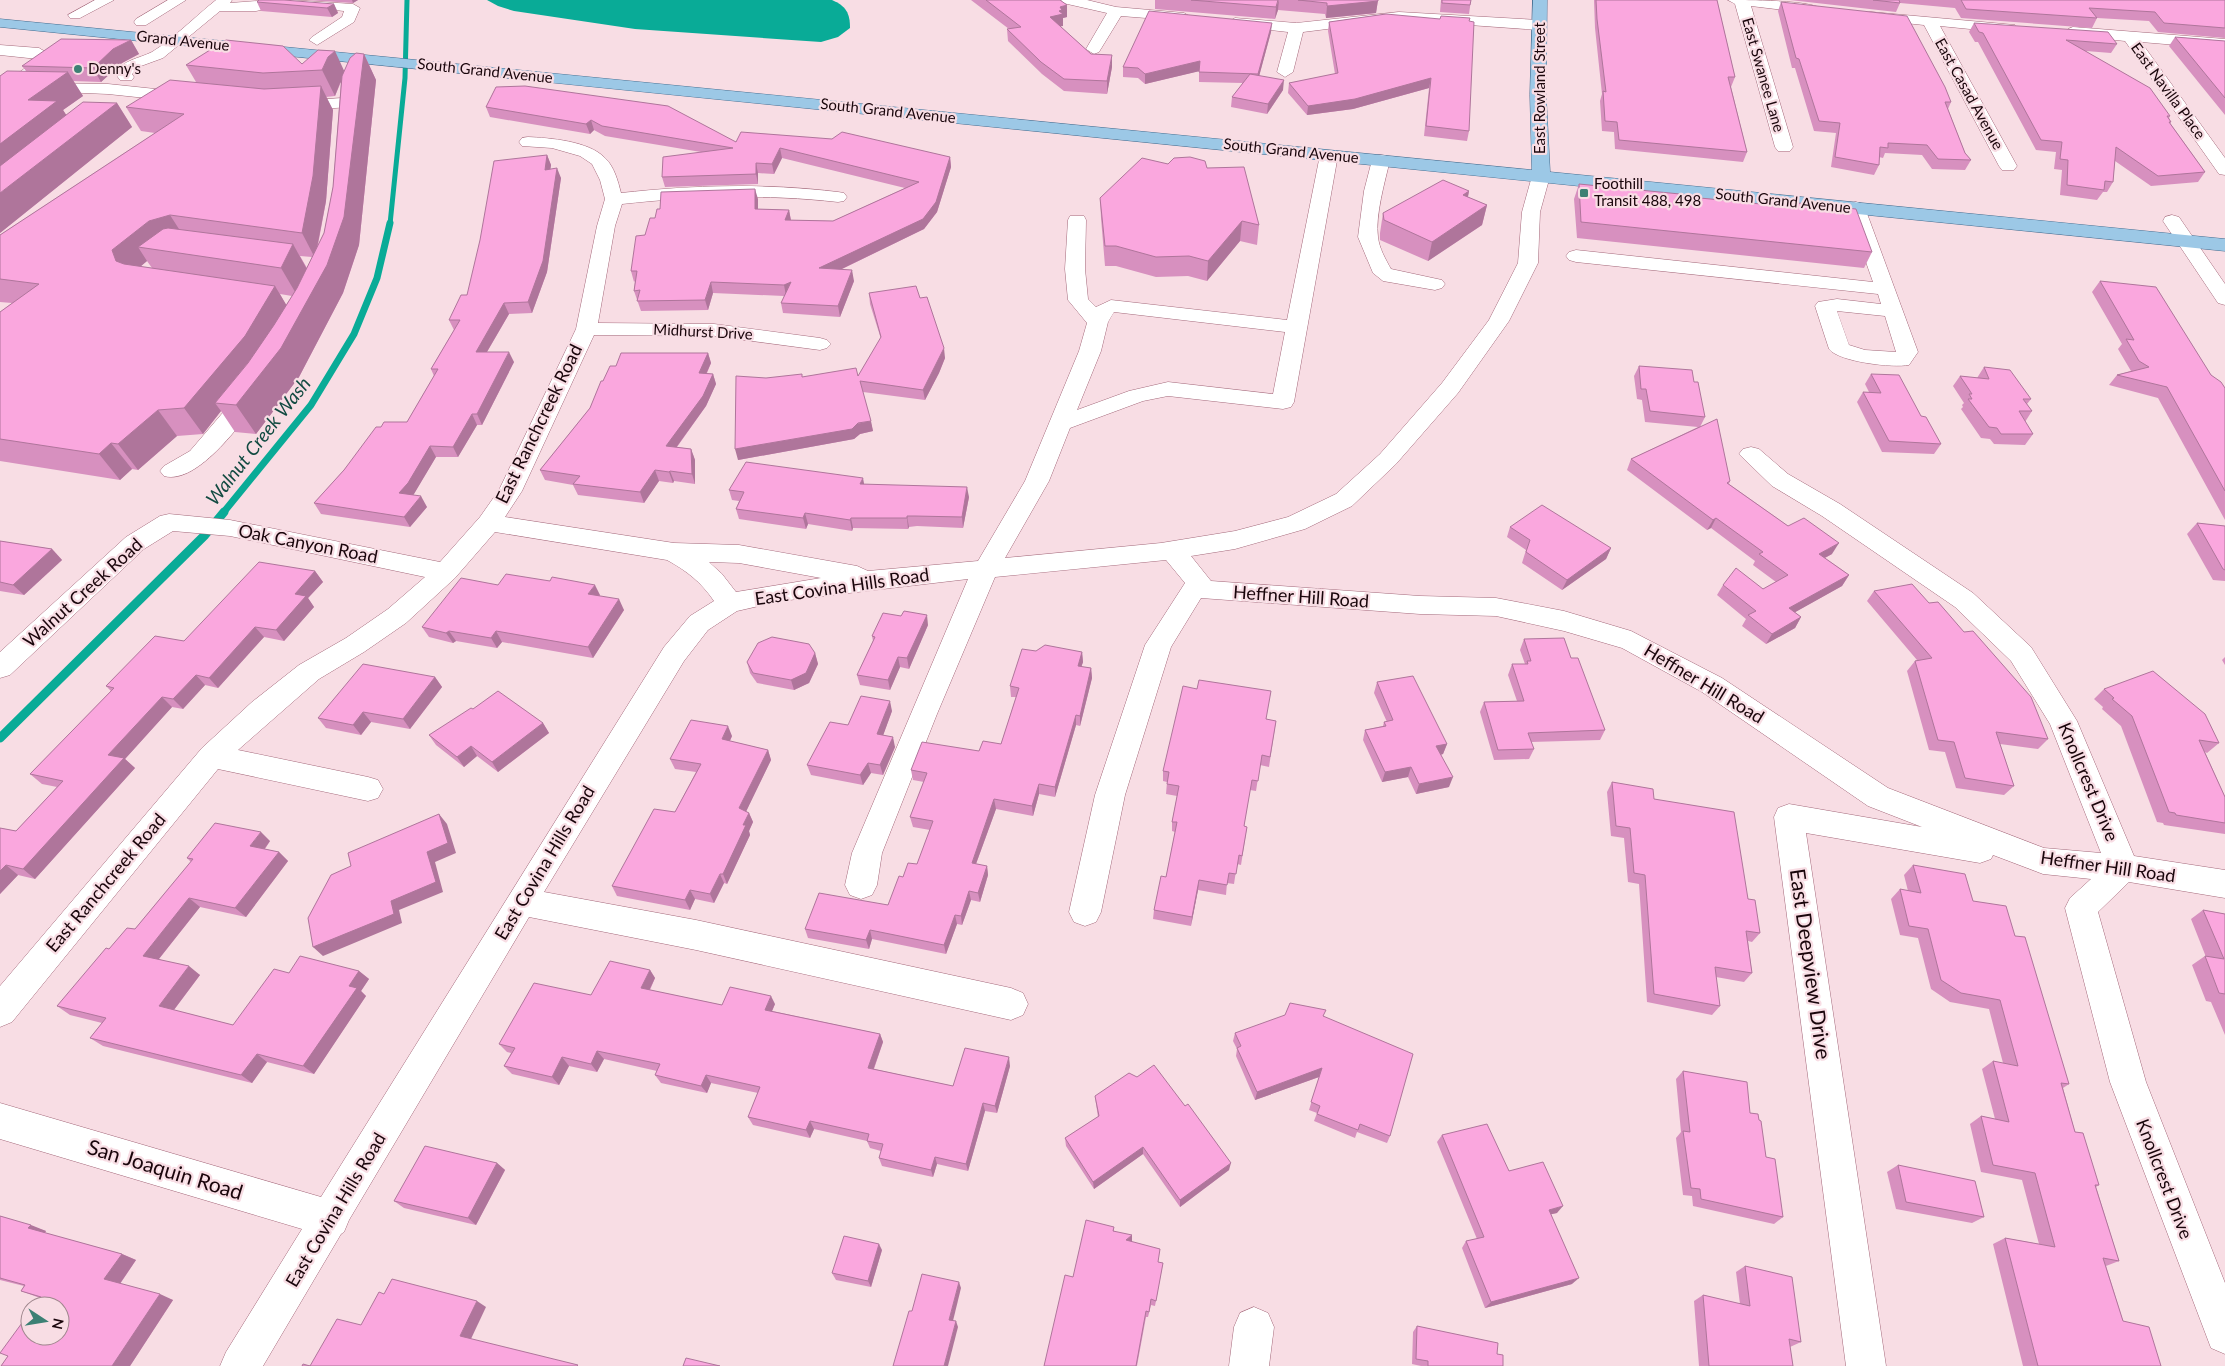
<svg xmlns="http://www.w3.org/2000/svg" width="2225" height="1366" font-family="Lato,sans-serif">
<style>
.water{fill:#09ab97}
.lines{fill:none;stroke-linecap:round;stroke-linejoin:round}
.stream-far2{stroke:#09ab97;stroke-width:5}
.stream-far1{stroke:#09ab97;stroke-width:7}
.stream{stroke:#09ab97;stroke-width:9}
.minor-casing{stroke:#a4697b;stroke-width:1}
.major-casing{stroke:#436c8f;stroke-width:1}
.minor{fill:#fff;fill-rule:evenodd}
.major{fill:#9cc8e6;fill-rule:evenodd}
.wall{fill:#d790bf;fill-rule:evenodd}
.shaded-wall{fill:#af759b}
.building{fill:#faa7de;stroke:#af759b}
.poi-dot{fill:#3c8074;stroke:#f8dde4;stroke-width:2}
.labels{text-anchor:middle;stroke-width:4.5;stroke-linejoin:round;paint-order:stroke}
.far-street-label{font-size:15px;fill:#19050b;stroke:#f8dde4}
.far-poi-label{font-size:15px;fill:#19050b;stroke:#f8dde4;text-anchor:start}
.street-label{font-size:18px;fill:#19050b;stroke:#f8dde4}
.water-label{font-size:19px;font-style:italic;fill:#114a41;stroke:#f8dde4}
.near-street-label{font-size:21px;fill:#19050b;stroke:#f8dde4}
</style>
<rect width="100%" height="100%" fill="#f8dde4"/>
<path class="water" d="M487,0h345c14,6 18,13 18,28l-12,9 -17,5 -186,-13 -121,-18 -16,-5z"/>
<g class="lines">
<polyline class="stream-far2" points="390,224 405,78 407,0"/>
<polyline class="stream-far1" points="223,513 311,405 354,334 377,278 390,223"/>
<polyline class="stream" points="0,738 205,535 224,512"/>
<g class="minor-casing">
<g id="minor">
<polygon points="95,0 114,0 80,18 70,18 68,15"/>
<polygon points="168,0 186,0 146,25 136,25 134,22 136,19"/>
<path d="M216,0h16l-2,3 41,-3 -10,10 -5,1h-36l-57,47 -22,8 -9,8 2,3 -2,3h-12l-5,-7c10,-14 23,-14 37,-21 20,-12 45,-37 64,-52z"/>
<polygon points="291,0 353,4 360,8 354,22 317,45 309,40 312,37 342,17 344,11 297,6 292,5"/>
<polygon points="1061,0 1087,0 1116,7 1184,13 1191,17 1184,21 1121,16 1099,52 1094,54 1086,49 1107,13 1063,3"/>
<path d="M1728,0c15,0 88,0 95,10l-7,4 -65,-8 42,141 -3,4h-12l-3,-4 -40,-143z"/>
<polygon points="1399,12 1539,20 1547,25 1539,30 1399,20 1303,32 1293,72 1285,77 1277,72 1288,32 1235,26 1228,22 1235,18 1296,23"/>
<polygon points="1871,12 2015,25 2018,28 2015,31 2010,33 1940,26 2017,166 2014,170 2002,170 1999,166 1924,25 1866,19 1864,16 1866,13"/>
<polygon points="2073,27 2225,39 2225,49 2141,42 2225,158 2225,175 2219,174 2125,41 2068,35 2065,32 2068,29"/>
<polygon points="0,45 39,48 54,57 53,62 6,96 0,98 0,86 38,59 0,55"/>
<polygon points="42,83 108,84 184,92 192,97 184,102 108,94 36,91 34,88"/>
<polygon points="343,98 349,99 351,103 349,107 294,111 288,110 286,106 288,102 294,101"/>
<path d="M528,137c22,1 61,4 77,21 9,8 13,23 16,35 73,-8 144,-10 217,-1l6,1 3,4 -3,4 -6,1c-72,-8 -144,-6 -216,2l-7,22 -17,97 116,1 106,14 7,2 4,4 -4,4 -7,2 -106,-14 -120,-1 -72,156 -17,26 169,26 65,2 118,21 11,5 110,-10 47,-80 54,-130 8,-28 -19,-23 -3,-31 3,-49 2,-4h14l2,4 -1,49 3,30 8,8 15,-7 176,20 33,-165 3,-4h12l3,4 -44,247 -3,5 -8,2 -115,-13 -25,5 -73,27 -21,53 -44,77 156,-15 74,-12 53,-14 48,-23 44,-40 62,-71 47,-63 29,-57 4,-51 10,-36 3,-4h12l3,4 -10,36 -2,51 -29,58 -51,72 -62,71 -44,42 -47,23 -70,20 -44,7 20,25 209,15 76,2 68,13 67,20 91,47 166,110 156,60 57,5 -51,-129 -39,-63 -56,-54 -133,-91 -50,-30 -33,-32 4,-5 8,-2 8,2 29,25 52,30 133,89 58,54 46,74 57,135 91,14v28l-96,-16 -31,30 48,170 79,201v71l-14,-6 -101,-266 -45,-174 5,-10 21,-19 -48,-5 -50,-19 -2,4 -11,4 -174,-30 80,533h-40l-72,-549 4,-9 11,-4 133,23 -54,-21 -166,-114 -80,-44 -58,-17 -68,-15 -76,-2 -219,-16 -30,49 -46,148 -24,117 -5,10 -11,4 -11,-4 -5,-10 26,-117 50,-150 40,-62 -19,-23 -171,17 -58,137 -55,139 -5,32 -5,10 -11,4 -11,-4 -5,-10 7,-32 116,-274 -187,22 -44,10 -29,19 -24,31 -140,231 152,28 315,68 12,5 5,11 -5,11 -12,5 -315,-70 -167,-33 -180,303 -5,12 -3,2 -78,132h-43l6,-14 76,-123 -302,-90v-36l321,94 343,-550 26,-31 24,-15c-13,-19 -27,-30 -47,-41l-172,-28 -40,46 -49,45 -42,29 -45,27 -81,71 130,27 10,3 5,9 -5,9 -10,3 -150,-32 -206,253 -12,5v-41l202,-238 50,-46 47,-37 47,-27 42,-29 37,-32 -195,-41 -57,-5 -29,18 -134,126 -10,3v-26l126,-115 34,-21 9,-2 61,6 210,42 40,-45 19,-27 77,-161 21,-103 8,-27 -5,-19 -8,-16 -12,-8 -28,-8 -30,-2 -3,-4 3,-4zM1114,312l171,20 -12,62 -105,-12 -39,9 -52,19 24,-59 7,-29zM709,562l30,1 82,15 -85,14 -14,-18z"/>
<path d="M1381,155l6,1 3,4c-5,21 -15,56 -12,77 1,11 8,23 13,32l51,11 3,4 -3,4 -7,2 -52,-9 -10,-8 -15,-36 6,-46 8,-31 3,-4z"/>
<path d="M1856,202l7,2 2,4 53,144 -9,13c-16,3 -70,-3 -80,-16l-14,-43 3,-4 19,-3 44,5 -3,-10 -302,-32 -7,-2 -3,-4 3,-4 7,-2 297,32 -26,-74 2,-4zM1837,311l48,5 11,36 -31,-2 -16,-5z"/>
<polygon points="2172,215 2179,217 2225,284 2225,305 2218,303 2163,221 2165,217"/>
<path d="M252,386l8,2 3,5c-17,25 -65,93 -99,83l-4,-5 4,-5 26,-15 54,-63z"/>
<polygon points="1254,1307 1268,1313 1274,1327 1269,1366 1229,1366 1234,1327 1240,1313"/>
</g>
</g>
<g class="major-casing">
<polygon id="major" points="1533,0 1547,0 1546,95 1550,172 2225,239 2225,251 0,27 0,19 1532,170 1530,95"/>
</g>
<use href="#minor" class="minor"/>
<use href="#major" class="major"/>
</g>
<g class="wall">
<polygon points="306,0 358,0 353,3"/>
<polygon points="971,0 1060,0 1067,17 1063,18 1063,26 1060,26 1091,54 1112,67 1107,94 1064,91 1042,74 1008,41 1007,29 1009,29"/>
<polygon points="1155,0 1378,0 1376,13 1326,18 1325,14 1278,10 1275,19 1155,9"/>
<polygon points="1441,0 1471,0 1469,14 1440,12"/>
<polygon points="1594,0 1717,0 1735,77 1731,87 1747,152 1743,162 1615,149 1614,132 1602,131 1600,101 1602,94 1595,28"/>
<polygon points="1790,0 2225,0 2225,38 2158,32 2149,21 2097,18 2092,28 1961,18 1955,8 1900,3 1896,12"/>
<polygon points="257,2 334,4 338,13 332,17 261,11"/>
<polygon points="1781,2 1951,102 1948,109 1965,153 1971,160 1965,170 1932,169 1922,155 1885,153 1883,158 1879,157 1879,165 1874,175 1831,167 1836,133 1814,131 1795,68 1792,68 1778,11"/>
<polygon points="1386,14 1469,131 1467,141 1424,136 1429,88 1353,109 1307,115 1288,93 1289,83 1335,74 1328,31 1329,22"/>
<polygon points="1974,23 2117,44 2111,53 2086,51 2170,116 2169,118 2171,122 2170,123 2205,172 2198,182 2151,186 2115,161 2113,182 2107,192 2103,192 2097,200 2060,195 2062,170 2054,169 2056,152 2036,150 1978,42 1975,42 1969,32"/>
<polygon points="1271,32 1259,76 1283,90 1267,114 1231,107 1232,97 1243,83 1199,82 1199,71 1145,84 1138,78 1123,77 1123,67"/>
<polygon points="2175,37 2225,41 2225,115 2169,46"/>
<polygon points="131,40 139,54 122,63 101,82 73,81 83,96 63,110 66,115 117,103 132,127 0,233 26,71 22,66"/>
<path d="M364,54l12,26 -17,165 -16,48 -44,84 -43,57 -21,-2 -14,-21 -18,23 -26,2 -39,34 -6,-1 -12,11 -120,-19v-149l12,-9 -12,-1v-67l155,-102 -14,-2 -15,-24 70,-25 -10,-17 116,-1 42,7zM341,82l-8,105 -9,46 -6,12 8,-44 7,-91 -7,-13 9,-1zM300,256l12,1 -5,11zM147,261l5,7 -12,-1zM280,294l12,2 -6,9z"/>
<polygon points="496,87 736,142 950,157 951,167 937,212 924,229 840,270 854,281 840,317 783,313 781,303 784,296 713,293 708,310 641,311 634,291 635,281 634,282 631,271 645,235 655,218 758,199 758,209 789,210 791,220 833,221 905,188 782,158 774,174 758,173 758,184 665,187 662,177 701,152 605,136 594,130 590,134 490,117 486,107"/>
<polygon points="547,155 551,165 550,169 561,178 547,272 532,313 509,314 487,352 514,362 482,425 477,425 458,457 436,457 413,495 427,507 410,527 321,514 314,503 344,470 381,427 407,422 434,376 431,369 454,330 449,320 467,295"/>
<polygon points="1168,164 1207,168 1259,225 1257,245 1240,241 1207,281 1188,276 1156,277 1116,266 1105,266 1101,218 1100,198"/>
<polygon points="1579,184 1767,205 1769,200 1872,252 1864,268 1577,238 1574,199"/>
<polygon points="1469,191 1468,197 1487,205 1482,225 1428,261 1380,240 1380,233 1383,213"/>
<polygon points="2100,281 2211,375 2225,388 2225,520 2158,398 2109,385 2117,375 2131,371 2118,349 2122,344 2092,292"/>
<polygon points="869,293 920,298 945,358 939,373 925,400 863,392 873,431 860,434 854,439 738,460 766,378 858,376 881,339 870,304"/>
<polygon points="708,353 711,363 707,373 713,374 716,384 706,406 677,447 691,449 695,460 695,484 674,481 673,483 659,481 644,503 578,495 573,485 545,480 540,470 590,408 603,381 616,366"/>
<polygon points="1639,366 1694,382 1705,417 1700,427 1730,481 1729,484 1788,526 1832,554 1825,558 1849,575 1842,586 1795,612 1801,617 1795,628 1766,644 1742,626 1746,619 1717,595 1723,585 1763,589 1776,582 1753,565 1755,561 1711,528 1707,530 1627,470 1631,459 1698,427 1645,422 1642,400 1637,399 1634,376"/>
<polygon points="1984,367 2031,399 2027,404 2032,411 2025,422 2033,434 2025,445 1994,444 1990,439 1981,438 1961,409 1963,407 1962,405 1964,403 1953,386 1960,376 1977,378"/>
<polygon points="1871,374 1921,416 1941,444 1934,454 1882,452 1857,402 1863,392 1869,392 1865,384"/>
<polygon points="864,484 969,497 963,528 917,526 909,527 908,529 853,528 852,531 808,524 806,529 739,519 736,509 739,501 732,500 729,490"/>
<polygon points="2197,523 2225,526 2225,581 2213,580 2187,534"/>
<polygon points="1510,527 1611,548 1606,559 1562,590 1522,563 1526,550 1507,537"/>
<polygon points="0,541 52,549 62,560 24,595 0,591"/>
<polygon points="315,571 323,582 308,598 314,607 284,641 264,637 218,688 205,685 183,709 172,707 125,759 135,768 35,879 18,875 0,894 0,828 16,831 57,787 42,784 30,774 111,691 106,686 184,641"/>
<polygon points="498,585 600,595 599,596 624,610 593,658 502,642 497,648 456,641 453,643 429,637 422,627"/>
<polygon points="1874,591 2048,739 2038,749 2000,744 2014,786 2004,795 1956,788 1945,752 1929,750 1907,671 1915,661 1917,660 1867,601"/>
<polygon points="928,625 909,669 900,667 890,690 860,685 857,675 873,641 872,636"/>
<polygon points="1524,639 1571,658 1605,730 1600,740 1531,742 1534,749 1529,759 1494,760 1480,712 1484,702 1517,701 1508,675 1512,664 1525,664 1520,650"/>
<polygon points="1036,651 1082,652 1083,662 1081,667 1091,668 1092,678 1080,726 1076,725 1055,797 1039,794 1033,816 996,809 976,864 987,866 988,875 980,902 971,900 962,925 957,924 946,954 872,939 869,949 808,938 805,929 888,905 903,877 917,864 930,830 913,827 910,817 924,782 913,780 911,770 979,751 1001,744 1016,697 1011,697 1010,686"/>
<polygon points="815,653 818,664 809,683 794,690 757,683 750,673 747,662"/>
<polygon points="2225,657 2225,665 2222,660"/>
<polygon points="435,677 442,687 410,729 371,722 361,735 326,728 318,718"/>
<polygon points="1377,682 1447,744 1443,754 1441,755 1449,787 1416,794 1408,777 1382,782 1363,740 1365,730 1383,726 1384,722 1387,722 1374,693"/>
<polygon points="2104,689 2219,743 2207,753 2205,752 2225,797 2225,834 2164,825 2163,823 2157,822 2121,726 2102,709 2103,707 2094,699"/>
<polygon points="892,711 883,735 895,747 883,775 871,773 863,785 811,775 807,765 848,725"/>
<polygon points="1266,719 1276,721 1269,767 1260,765 1256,791 1250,790 1244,826 1247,827 1241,865 1237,864 1234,884 1227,883 1226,895 1198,890 1191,926 1153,919 1154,910 1166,877 1175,832 1172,831 1172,822 1177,796 1166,794 1167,782 1163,781 1163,771"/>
<polygon points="543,723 549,733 498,772 477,756 464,767 436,745 429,735"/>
<polygon points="732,736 730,741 768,750 771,760 746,811 749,813 753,822 749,831 750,835 727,884 724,883 714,903 695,899 690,910 617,896 612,886 675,812 696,772 675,769 670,759"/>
<polygon points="1612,782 1654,799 1748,899 1760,933 1752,942 1748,941 1752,973 1744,982 1716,977 1720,1006 1712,1015 1647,1002 1639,884 1628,882 1624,838 1611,836 1607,792"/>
<polygon points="270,841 265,849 279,852 288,861 246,917 200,907 159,959 200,975 174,1010 233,1025 289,973 359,971 369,979 361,991 366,996 314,1074 267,1062 252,1083 103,1046 90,1038 102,1023 70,1015 57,1006 109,949 135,929 191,862 187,858"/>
<polygon points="1913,865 1973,901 2015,936 2069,1084 2063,1088 2075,1132 2099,1185 2096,1187 2119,1261 2106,1266 2123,1321 2161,1366 2023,1366 1993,1244 2005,1238 2039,1244 2022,1180 1981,1172 1970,1124 1981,1116 1995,1119 1982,1069 1993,1061 2003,1063 1989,1009 1950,1002 1931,989 1918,938 1900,935 1891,899 1900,889 1908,891 1904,875"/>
<polygon points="2203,910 2225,914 2225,1035 2211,1002 2206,1001 2192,965 2205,956 2206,957 2191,919"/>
<polygon points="650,970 655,978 650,990 722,1005 775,1004 772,1011 880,1034 883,1042 874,1069 953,1086 1010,1066 997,1113 985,1111 968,1171 937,1164 933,1177 882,1166 879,1158 881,1151 870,1148 867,1141 814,1129 810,1138 753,1125 748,1117 758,1093 711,1083 707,1093 661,1083 655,1075 657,1071 604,1059 597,1072 569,1066 559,1085 512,1074 504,1066 511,1053 507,1052 499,1044 591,995"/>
<polygon points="1324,1016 1390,1136 1387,1143 1357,1132 1355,1138 1314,1121 1317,1113 1309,1110 1319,1077 1255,1100 1236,1056 1237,1049 1233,1041 1235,1033"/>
<polygon points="1683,1071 1750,1113 1759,1120 1766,1157 1783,1217 1774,1224 1693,1206 1692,1196 1683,1195 1676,1138 1681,1132 1676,1079"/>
<polygon points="1095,1096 1229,1170 1180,1207 1143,1154 1094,1189 1066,1146 1065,1138 1098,1117 1096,1104"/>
<polygon points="1442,1135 1509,1171 1557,1213 1551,1214 1572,1284 1485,1308 1462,1248 1466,1241 1477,1239 1437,1142"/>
<polygon points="497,1163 505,1170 476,1225 404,1208 394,1201"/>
<polygon points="1898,1165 1984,1217 1972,1223 1896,1209 1887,1172"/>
<polygon points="0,1216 46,1231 45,1233 122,1254 136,1260 120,1284 173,1300 130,1366 1,1366 8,1356 40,1298 21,1291 24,1286 0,1280"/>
<polygon points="1114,1227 1114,1231 1132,1242 1158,1262 1163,1263 1155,1306 1151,1305 1148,1317 1146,1317 1137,1366 1044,1366 1073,1277"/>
<polygon points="882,1250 871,1287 836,1280 832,1273"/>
<polygon points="1745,1266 1801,1342 1790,1347 1793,1366 1699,1366 1694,1301 1703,1295 1740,1304 1736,1272"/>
<polygon points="1417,1326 1497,1354 1503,1366 1421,1366 1412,1364 1413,1332"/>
</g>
<g class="shaded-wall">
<polygon points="352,0 358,0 353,3"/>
<polygon points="1279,0 1278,10 1275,19 1276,7"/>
<polygon points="1378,0 1376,13 1326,18 1327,6"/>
<polygon points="334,4 338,13 332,17 327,8"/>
<polygon points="1067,5 1067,17 1063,18 1063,26 1050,28 1050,17 1060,7"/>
<polygon points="1272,23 1271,32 1257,84 1258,74"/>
<polygon points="131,40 139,54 122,63 101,82 93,68 113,49"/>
<polygon points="335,51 347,77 340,83 335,96 322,70 328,57"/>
<polygon points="364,54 376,80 359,245 343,293 299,377 256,434 236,405 327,265"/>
<polygon points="1112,55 1112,67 1107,94 1107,81"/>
<polygon points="1200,61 1200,71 1145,84 1145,74"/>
<polygon points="68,72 83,96 63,110 73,125 0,182 0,144 28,100"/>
<polygon points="1431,78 1429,88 1353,109 1307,115 1308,106"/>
<polygon points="1284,80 1283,90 1267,114 1268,104"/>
<polygon points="321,86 333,110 326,201 315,258 302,233"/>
<polygon points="117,103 132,127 0,233 0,193"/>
<polygon points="591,120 594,130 590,134 586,124"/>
<polygon points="780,148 782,158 774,174 772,164"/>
<polygon points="547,155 551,165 549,180 545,170"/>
<polygon points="950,157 951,167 937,212 924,229 821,279 819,268"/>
<polygon points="756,163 758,173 758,184 756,174"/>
<polygon points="557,168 561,178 547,272 532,313 528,302"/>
<polygon points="755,189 758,199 758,219 755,209"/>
<polygon points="1469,191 1465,211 1463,195"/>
<polygon points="1487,205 1482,225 1428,261 1432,242"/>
<polygon points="789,210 791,221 785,220"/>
<polygon points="170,215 186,240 138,247 147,261 129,276 116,261 112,250 149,221"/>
<polygon points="1242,221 1240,241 1207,281 1208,261"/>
<polygon points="293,244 309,273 298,297 281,268"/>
<polygon points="852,270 854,281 840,317 838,306"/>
<polygon points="711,282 713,293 708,310 705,300"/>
<polygon points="791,282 786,296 784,285"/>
<polygon points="275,286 290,311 215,403 221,411 203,434 184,408"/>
<polygon points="504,303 509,314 481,362 476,352"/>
<polygon points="944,348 945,358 939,373 925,400 923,390"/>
<polygon points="509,352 514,362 482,425 477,414"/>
<polygon points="708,353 711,363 702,383 699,373"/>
<polygon points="713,374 716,384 706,406 670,456 666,446"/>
<polygon points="158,410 177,436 138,470 118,444"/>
<polygon points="472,414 477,425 458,457 453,447"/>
<polygon points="871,421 873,431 860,434 854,439 738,460 735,449"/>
<polygon points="111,443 132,469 120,480 99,454"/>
<polygon points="430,446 436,457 414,494 406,504 399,493"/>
<polygon points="691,449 695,460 695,484 692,474"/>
<polygon points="655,470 659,481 644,503 640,492"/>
<polygon points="670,471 674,481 673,483 669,472"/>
<polygon points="863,478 865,489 860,484"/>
<polygon points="967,487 969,497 963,528 962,517"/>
<polygon points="421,496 427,507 410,527 404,517"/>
<polygon points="805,513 808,524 806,529 803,518"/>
<polygon points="907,516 909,527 908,529 907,518"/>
<polygon points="851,518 853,528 852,531 850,520"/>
<polygon points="1716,518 1711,528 1707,530 1713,520"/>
<polygon points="1839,543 1832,554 1813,564 1819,554"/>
<polygon points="1611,548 1606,559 1562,590 1567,580"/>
<polygon points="52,549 62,560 24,595 13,585"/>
<polygon points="315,571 323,582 308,598 314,607 284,641 276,630 295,594"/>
<polygon points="1849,575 1842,586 1783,619 1789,608"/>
<polygon points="595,585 600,595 593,605 588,594"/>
<polygon points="619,599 624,610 593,658 588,647"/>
<polygon points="927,615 928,625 909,669 907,658"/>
<polygon points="1801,617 1795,628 1766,644 1772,634"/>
<polygon points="255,627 264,637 218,688 209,678"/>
<polygon points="449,631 456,641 453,643 446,633"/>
<polygon points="496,631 502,642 497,648 491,638"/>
<polygon points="1082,652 1083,662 1078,677 1078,666"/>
<polygon points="815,653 818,664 809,683 794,690 791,680"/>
<polygon points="898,657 900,667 890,690 888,680"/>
<polygon points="1091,668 1092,678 1080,726 1080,716"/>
<polygon points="196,675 205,685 183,709 173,699"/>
<polygon points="435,677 442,687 410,729 403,719"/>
<polygon points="162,697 172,707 125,759 135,768 35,879 23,869 108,755"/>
<polygon points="890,701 892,711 880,744 877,734"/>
<polygon points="363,712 371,722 361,735 353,725"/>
<polygon points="1076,715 1076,725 1055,797 1055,787"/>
<polygon points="543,723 549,733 498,772 492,762"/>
<polygon points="728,726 732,736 726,749 722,739"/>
<polygon points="893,737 895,747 883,775 880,765"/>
<polygon points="1447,744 1443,754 1433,756 1436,746"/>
<polygon points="471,746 477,756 464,767 457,757"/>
<polygon points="768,750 771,760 743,818 739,808"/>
<polygon points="868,763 871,773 863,785 860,775"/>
<polygon points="1411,767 1408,777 1382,782 1385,772"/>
<polygon points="1453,777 1449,787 1416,794 1419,784"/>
<polygon points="1039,784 1039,794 1033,816 1032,806"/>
<polygon points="994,799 996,809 973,872 972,863"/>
<polygon points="749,813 753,822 749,831 750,835 727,884 723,874 743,825"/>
<polygon points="439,814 447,824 456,853 435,862 443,892 399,910 402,923 323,956 313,947 427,852"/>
<polygon points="261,832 270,841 260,855 250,846"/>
<polygon points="279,852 288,861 246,917 235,908"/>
<polygon points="6,865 18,875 0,894 0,871"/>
<polygon points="987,866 988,875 980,902 978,893"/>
<polygon points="720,874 724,883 714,903 710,894"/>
<polygon points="1199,880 1198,890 1191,926 1192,917"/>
<polygon points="690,890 695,899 690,910 685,900"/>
<polygon points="969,891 971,900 962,925 961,916"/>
<polygon points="189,898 200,907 154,965 143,956"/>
<polygon points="955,915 957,924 946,954 944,945"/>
<polygon points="870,930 872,939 869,949 866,940"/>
<polygon points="189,966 200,975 170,1015 159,1006"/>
<polygon points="650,970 655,978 646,997 641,988"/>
<polygon points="359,971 369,979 361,991 366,996 314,1074 303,1066 349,986"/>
<polygon points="771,996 775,1004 769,1018 765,1010"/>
<polygon points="880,1034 883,1042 871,1076 868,1068"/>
<polygon points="597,1051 604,1059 597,1072 591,1064"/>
<polygon points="257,1054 267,1062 252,1083 241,1075"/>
<polygon points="562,1057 569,1066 559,1085 552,1077"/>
<polygon points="1009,1057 1010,1066 997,1113 995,1106"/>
<polygon points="1322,1068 1319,1077 1255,1100 1257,1092"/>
<polygon points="706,1075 711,1083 707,1093 701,1086"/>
<polygon points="983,1103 985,1111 968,1171 966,1164"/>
<polygon points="810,1121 814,1129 810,1138 806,1130"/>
<polygon points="1143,1147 1143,1154 1094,1189 1093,1182"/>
<polygon points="935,1157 937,1164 933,1177 931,1170"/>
<polygon points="497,1163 505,1170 476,1225 468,1218"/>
<polygon points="1231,1163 1229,1170 1180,1207 1180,1200"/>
<polygon points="1563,1206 1557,1213 1543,1216 1549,1210"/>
<polygon points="31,1225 46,1231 43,1235 28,1228"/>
<polygon points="1132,1235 1132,1242 1126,1240"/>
<polygon points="879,1244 882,1250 871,1287 868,1281"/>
<polygon points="122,1254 136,1260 119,1285 104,1279"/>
<polygon points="1579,1278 1572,1284 1485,1308 1491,1302"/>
<polygon points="959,1282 961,1288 952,1325 949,1320"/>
<polygon points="160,1294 173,1300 130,1366 112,1366"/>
<polygon points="477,1301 486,1307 470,1341 460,1336"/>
<polygon points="956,1321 958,1327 948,1366 944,1366"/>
</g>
<g class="building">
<polygon points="259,0 284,0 334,4 327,8 257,2"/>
<polygon points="986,0 1060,0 1067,5 1060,7 1062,10 1059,11 1063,14 1050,17 1091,54 1112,55 1107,81 1064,79 1041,62 1007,29 1021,27"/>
<polygon points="1191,0 1278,0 1276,7"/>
<polygon points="1298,0 1378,0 1378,1 1327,6 1327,3"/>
<polygon points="1442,0 1471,0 1470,5 1442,3"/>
<polygon points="1596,0 1717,0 1735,77 1728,77 1747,152 1619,140 1617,122 1605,121 1603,91 1606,92 1597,19"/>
<polygon points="1873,0 1899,0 1900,3"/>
<polygon points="1961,0 2225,0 2225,28 2164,23 2155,12 2089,8 2097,18 1966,9"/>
<polygon points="1781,2 1907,16 1945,87 1951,102 1945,102 1965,153 1971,160 1938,159 1927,145 1888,143 1888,148 1880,147 1879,165 1835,157 1840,123 1819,121 1799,59 1796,58"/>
<polygon points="1149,11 1272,23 1258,74 1199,72 1200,61 1145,74 1138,68 1123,67"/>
<polygon points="1386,14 1440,19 1441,16 1470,18 1469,21 1474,22 1469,131 1426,126 1431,78 1355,99 1308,106 1289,83 1338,73 1329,22"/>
<polygon points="1974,23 2108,32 2117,44 2066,40 2150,88 2170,116 2167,116 2171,122 2169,122 2205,172 2158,176 2116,147 2113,182 2105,181 2104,190 2067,185 2068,160 2060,159 2062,142 2041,140 1983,33 1979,32"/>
<polygon points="2175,37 2225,41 2225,98"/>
<polygon points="61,39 131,40 113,49 93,68 22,66"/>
<polygon points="226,40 283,46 302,64 318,50 335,51 328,57 322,70 263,73 186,65"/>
<polygon points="356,53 364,54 344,217 327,265 281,348 236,405 215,403 248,363 274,325 297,288 324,233 333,187 342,76 350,58"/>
<polygon points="7,71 68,72 28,100 57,101 0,144 0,76"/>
<polygon points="1250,74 1284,80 1268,104 1232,97"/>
<polygon points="170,80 264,89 321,86 313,176 302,233 170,215 149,221 112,250 116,261 124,264 275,286 245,336 184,408 158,410 118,444 111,443 99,454 0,439 0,312 39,284 0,279 0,235 184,114 126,107"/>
<polygon points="525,86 668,106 736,142 741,132 832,139 842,132 950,157 936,202 923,219 819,268 852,270 838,306 781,303 791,282 784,285 711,282 705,300 637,301 640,290 634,291 637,271 631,271 636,236 645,235 650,218 655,218 657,209 660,209 661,192 755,189 755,209 789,210 785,220 833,221 919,182 780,148 772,164 756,163 756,174 662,177 663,157 733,148 602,126 591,120 586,124 486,107 496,87"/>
<polygon points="83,102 117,103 0,193 0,166"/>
<polygon points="547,155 545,170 557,168 543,261 528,302 504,303 476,352 509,352 477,414 472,414 453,447 430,446 408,483 399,493 421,496 404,517 314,503 344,470 376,427 381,427 384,422 407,422 438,369 431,369 460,320 449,320 461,295 467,295 480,240 494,161"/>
<polygon points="1190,157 1205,161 1207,168 1244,167 1259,225 1242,221 1208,261 1189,256 1156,257 1116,246 1105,246 1100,198 1142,158 1168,164 1174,158"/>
<polygon points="1443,180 1469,191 1463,195 1487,205 1432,242 1384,220 1383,213"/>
<polygon points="1579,184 1700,196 1700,198 1771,205 1769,200 1856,209 1872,252 1581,222"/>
<polygon points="168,228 293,244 281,268 138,247 163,229"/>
<polygon points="2100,281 2156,287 2211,375 2221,382 2225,388 2225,491 2167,387 2117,375 2149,367 2139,361 2126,339 2134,340"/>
<polygon points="916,286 920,298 927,297 944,348 923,390 860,381 871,421 858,423 852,429 735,449 736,376 766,378 802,374 802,377 856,368 858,376 881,337 869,293"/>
<polygon points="621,353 708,353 699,373 713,374 703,396 666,446 691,449 692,474 670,471 669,472 655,470 640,492 573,484 580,476 540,470 590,408 601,381 603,381 610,366 616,366"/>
<polygon points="1639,366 1692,370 1694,382 1698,382 1705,417 1650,411 1646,389 1641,389"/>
<polygon points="1984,367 2010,370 2031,399 2023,399 2032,411 2019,411 2033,434 2001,434 1997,428 1989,427 1968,399 1972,399 1969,394 1972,394 1960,376 1989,379"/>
<polygon points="1871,374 1899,375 1921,416 1926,417 1941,444 1889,441 1863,392 1881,393"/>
<polygon points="1717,419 1730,481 1727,483 1788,526 1804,518 1839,543 1819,554 1849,575 1789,608 1801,617 1772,634 1748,615 1756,611 1723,585 1736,568 1763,589 1788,575 1759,554 1763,552 1716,518 1713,520 1631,459"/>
<polygon points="746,462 863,478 860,484 967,487 962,517 915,516 907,516 907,518 851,518 850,520 805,513 803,518 736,509 744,492 729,490"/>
<polygon points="1542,505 1611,548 1567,580 1526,552 1530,540 1510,527"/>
<polygon points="2197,523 2225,526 2225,570 2223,569"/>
<polygon points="0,541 52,549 13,585 0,582"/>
<polygon points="259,562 315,571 295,594 306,596 276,630 255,627 209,678 196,675 173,699 162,697 108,755 124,758 23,869 6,865 0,871 0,828 16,831 63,781 30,774 114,688 106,686 155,636 184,641"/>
<polygon points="506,574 550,581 552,577 595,585 588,594 619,599 588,647 496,631 491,638 449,631 446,633 422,627 461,578 498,585"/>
<polygon points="1912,584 1929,603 1938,602 1964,632 1973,631 2031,697 2048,739 1996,732 2014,786 1965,778 1954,742 1938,740 1915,661 1932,658 1874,591"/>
<polygon points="904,611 927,615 907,658 898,657 888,680 857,675 875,637 872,636 883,613 901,616"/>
<polygon points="772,637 809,644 815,653 806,673 791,680 753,673 747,662 758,643"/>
<polygon points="1564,638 1571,658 1578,658 1605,730 1528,733 1534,749 1498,750 1484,702 1524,701 1512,664 1528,664 1527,661 1531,661 1524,639"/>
<polygon points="1045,645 1082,652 1078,666 1091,668 1080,716 1076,715 1055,787 1039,784 1032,806 994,799 972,863 987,866 978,893 969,891 961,916 955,915 944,945 870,930 866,940 805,929 819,893 888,905 899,876 903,877 908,863 917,864 933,821 910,817 927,773 911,770 922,742 979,751 983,741 1001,744 1019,688 1010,686 1022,649 1036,651"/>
<polygon points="363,664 435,677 403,719 363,712 353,725 318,718"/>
<polygon points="2153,671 2205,714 2219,743 2199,740 2225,797 2225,823 2176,815 2175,813 2169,812 2132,716 2112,699 2114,698 2104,689"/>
<polygon points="1413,676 1447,744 1436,746 1453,777 1419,784 1411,767 1385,772 1365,730 1386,726 1384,722 1393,720 1377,682"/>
<polygon points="1199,680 1271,691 1266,719 1276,721 1270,757 1262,755 1258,781 1252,780 1244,826 1247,827 1242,856 1239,855 1236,874 1229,873 1227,885 1199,880 1192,917 1154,910 1161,876 1166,877 1177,822 1172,822 1179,786 1167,784 1169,772 1163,771 1183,686 1197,689"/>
<polygon points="498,691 543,723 492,762 471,746 457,757 429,735 471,708 473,709"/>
<polygon points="861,696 890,701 877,734 893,737 880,765 868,763 860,775 807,765 830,722 848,725"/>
<polygon points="691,720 728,726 722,739 768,750 739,808 749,813 743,825 746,825 723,874 720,874 710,894 690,890 685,900 612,886 654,809 675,812 701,764 670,759"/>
<polygon points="1612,782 1653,789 1654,799 1734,812 1748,899 1755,900 1760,933 1746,931 1752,973 1715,967 1720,1006 1654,994 1645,875 1634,873 1630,828 1616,826"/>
<polygon points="439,814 448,843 427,852 436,882 391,901 394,914 313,947 308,918 331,875 351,866 348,853"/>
<polygon points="215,823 261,832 250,846 279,852 235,908 189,898 143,956 189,966 159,1006 233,1025 274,969 289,973 300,956 359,971 349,986 357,988 303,1066 257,1054 241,1075 90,1038 106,1018 57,1006 106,948 109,949 127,928 135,929 193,859 187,858"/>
<polygon points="1913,865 1965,874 1973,901 2006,906 2015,936 2025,937 2069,1084 2061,1083 2075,1132 2083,1133 2099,1185 2095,1185 2119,1261 2103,1258 2123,1321 2149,1327 2161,1366 2038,1366 2005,1238 2055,1247 2035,1173 1993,1165 1981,1116 2009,1122 1993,1061 2018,1066 2000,1000 1961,993 1941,980 1928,929 1909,926 1900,889 1921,893"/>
<polygon points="2203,910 2225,914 2225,994 2219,993 2205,956 2224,959"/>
<polygon points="610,961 650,970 641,988 722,1005 730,987 771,996 765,1010 880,1034 868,1068 953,1086 965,1048 1009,1057 995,1106 983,1103 966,1164 935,1157 931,1170 879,1158 883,1144 867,1141 869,1134 810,1121 806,1130 748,1117 760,1087 706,1075 701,1086 655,1075 660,1064 597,1051 591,1064 562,1057 552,1077 504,1066 515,1048 499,1044 534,983 591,995"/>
<polygon points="1290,1003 1326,1010 1323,1016 1413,1054 1390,1136 1360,1124 1358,1130 1317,1114 1320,1106 1311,1102 1322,1068 1257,1092 1237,1048 1241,1046 1235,1033 1285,1015"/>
<polygon points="1154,1065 1185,1106 1188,1104 1231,1163 1180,1200 1143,1147 1093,1182 1065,1138 1099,1116 1095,1096 1129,1073 1137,1077"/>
<polygon points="1683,1071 1747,1082 1750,1113 1758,1114 1759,1120 1761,1121 1766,1157 1775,1159 1783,1217 1701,1199 1700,1189 1691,1188 1683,1131 1690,1132"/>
<polygon points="1487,1124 1509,1171 1543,1162 1563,1206 1549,1210 1579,1278 1491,1302 1466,1241 1484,1237 1442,1135"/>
<polygon points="425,1146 497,1163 468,1218 394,1201"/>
<polygon points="1898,1165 1975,1181 1984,1217 1906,1202"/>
<polygon points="0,1216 31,1225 28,1228 122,1254 104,1279 160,1294 112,1366 1,1366 8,1356 0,1353 30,1312 30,1336 60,1336 60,1306 35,1306 41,1297 21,1291 25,1285 0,1278"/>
<polygon points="1086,1220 1114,1227 1113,1231 1132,1235 1126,1240 1160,1249 1158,1262 1163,1263 1156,1301 1151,1299 1149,1312 1146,1311 1136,1366 1044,1366 1065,1275 1073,1277"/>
<polygon points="844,1236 879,1244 868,1281 832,1273"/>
<polygon points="1745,1266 1792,1277 1801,1342 1789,1339 1793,1366 1709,1366 1703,1295 1750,1306"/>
<polygon points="922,1274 959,1282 949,1320 956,1321 944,1366 893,1366 909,1311 912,1311"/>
<polygon points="392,1279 477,1301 460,1336 578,1365 577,1366 302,1366 303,1364 310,1366 337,1319 361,1325 379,1292 384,1294"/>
<polygon points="1417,1326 1498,1343 1497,1354 1503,1355 1503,1366 1428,1366 1428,1361 1416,1359"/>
<polygon points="686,1358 720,1366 683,1366"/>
</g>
<g class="poi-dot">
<circle cx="78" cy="69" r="5"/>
<rect x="1579" y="188" width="10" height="10" rx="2.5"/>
</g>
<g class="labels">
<g class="far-street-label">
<text transform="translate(183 41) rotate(6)" y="5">Grand Avenue</text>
<text transform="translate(485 71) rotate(6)" y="5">South Grand Avenue</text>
<text transform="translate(1763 75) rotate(74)" y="5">East Swanee Lane</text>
<text transform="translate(1540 88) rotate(-90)" y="5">East Rowland Street</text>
<text transform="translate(2168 91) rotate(54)" y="5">East Navilla Place</text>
<text transform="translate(1969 94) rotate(61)" y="5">East Casad Avenue</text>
<text transform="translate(888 111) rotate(6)" y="5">South Grand Avenue</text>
<text transform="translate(1291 151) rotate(6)" y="5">South Grand Avenue</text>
<text transform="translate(1783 201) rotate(6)" y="5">South Grand Avenue</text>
<text transform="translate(703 332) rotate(3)" y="5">Midhurst Drive</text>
</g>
<g class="far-poi-label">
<text x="88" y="74">Denny's</text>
<text x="1594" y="189">Foothill<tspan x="1594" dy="17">Transit 488, 498</tspan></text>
</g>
<g class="street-label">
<text transform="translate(539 424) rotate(-64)" y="6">East Ranchcreek Road</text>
<text transform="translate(308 544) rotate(11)" y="6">Oak Canyon Road</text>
<text transform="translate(842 587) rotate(-8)" y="6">East Covina Hills Road</text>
<text transform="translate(83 593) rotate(-42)" y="6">Walnut Creek Road</text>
<text transform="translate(1301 597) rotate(4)" y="6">Heffner Hill Road</text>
<text transform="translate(1704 684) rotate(31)" y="6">Heffner Hill Road</text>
<text transform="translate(2088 782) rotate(67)" y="6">Knollcrest Drive</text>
<text transform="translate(545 863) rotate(-59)" y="6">East Covina Hills Road</text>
<text transform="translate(2108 867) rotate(8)" y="6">Heffner Hill Road</text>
<text transform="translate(106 883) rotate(-50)" y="6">East Ranchcreek Road</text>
<text transform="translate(2164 1179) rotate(69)" y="6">Knollcrest Drive</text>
<text transform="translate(336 1210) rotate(-59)" y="6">East Covina Hills Road</text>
</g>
<g class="water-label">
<text transform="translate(258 441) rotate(-52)" y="7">Walnut Creek Wash</text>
</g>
<g class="near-street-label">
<text transform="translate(1810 964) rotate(82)" y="7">East Deepview Drive</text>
<text transform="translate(165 1170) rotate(17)" y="7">San Joaquin Road</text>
</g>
</g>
<g transform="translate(45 1321) rotate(102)"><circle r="24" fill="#f8dde4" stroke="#9f878d"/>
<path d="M0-4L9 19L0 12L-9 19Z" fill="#3c8074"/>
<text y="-8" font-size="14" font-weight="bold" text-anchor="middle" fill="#19050b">N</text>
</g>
</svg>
